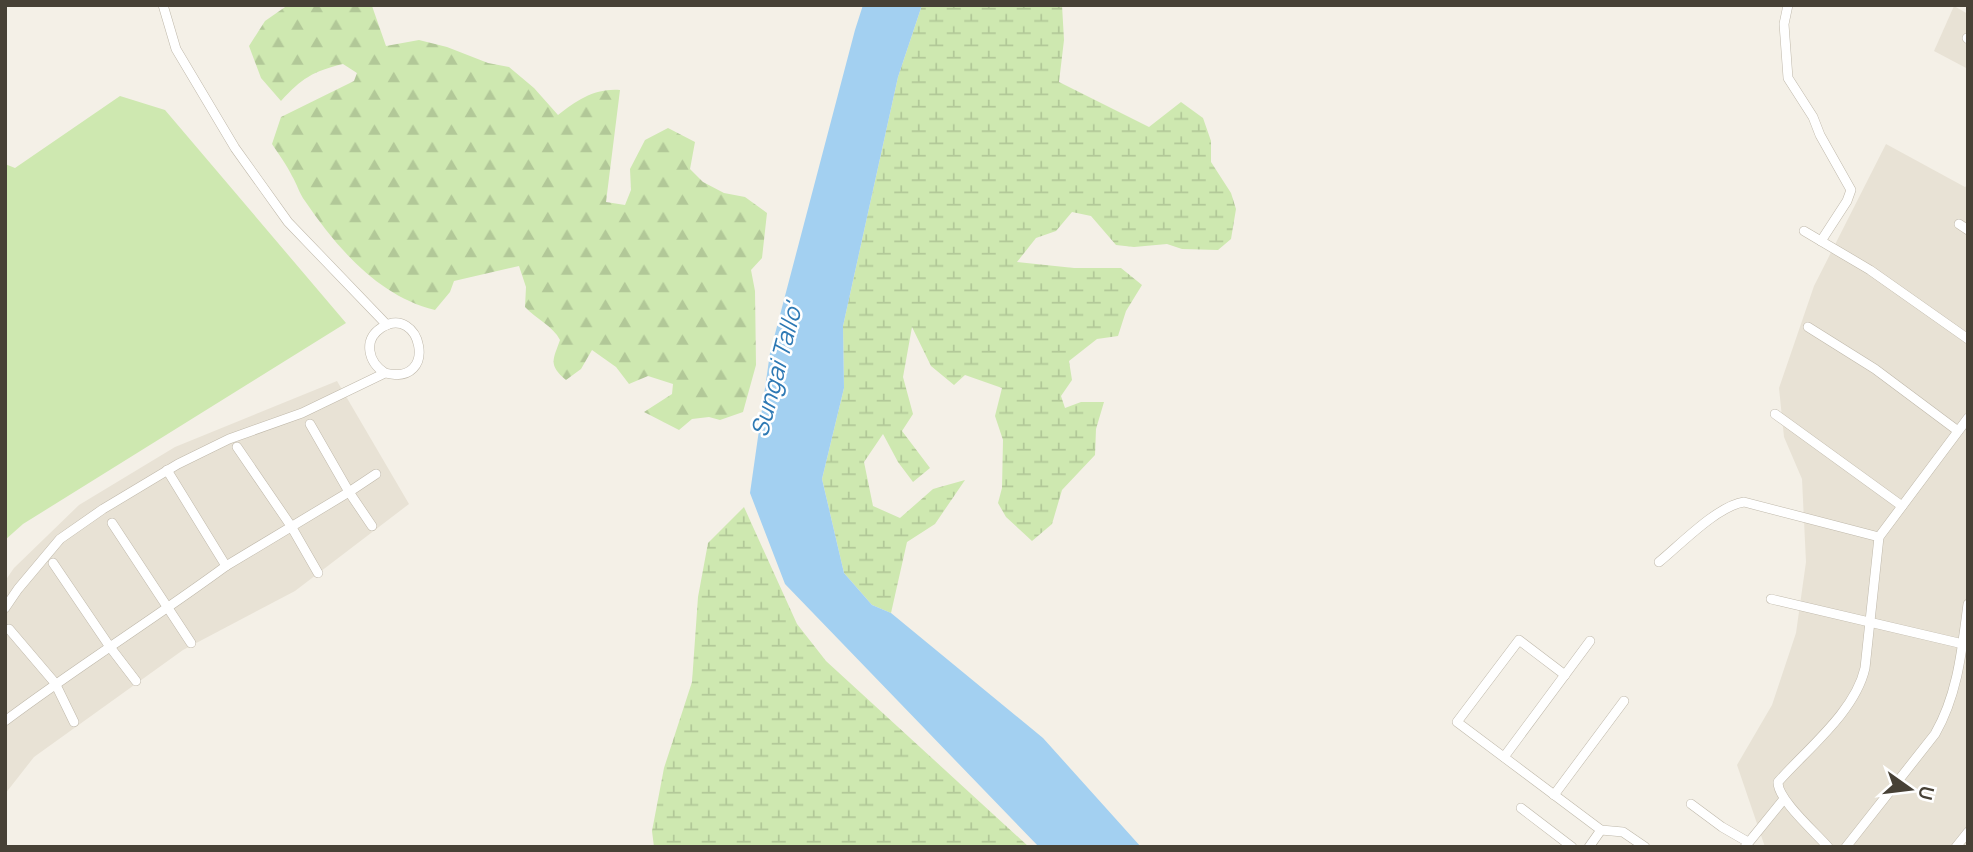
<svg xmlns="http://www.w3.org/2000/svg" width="1973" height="852" font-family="Manrope,sans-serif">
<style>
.residential{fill:#e8e2d5}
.green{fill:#cee8b0}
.forest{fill:url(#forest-firs)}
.wetland{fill:url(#wetland-marsh)}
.water{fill:#a3d0f1}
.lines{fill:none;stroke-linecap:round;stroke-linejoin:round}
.street-casing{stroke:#bfb8aa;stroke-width:10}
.street{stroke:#fff;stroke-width:9}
.labels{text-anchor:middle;stroke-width:5;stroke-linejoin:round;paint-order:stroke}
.water-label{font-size:24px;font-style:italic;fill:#2e79b4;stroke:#fff}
</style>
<defs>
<pattern id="forest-firs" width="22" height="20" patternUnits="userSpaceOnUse" patternTransform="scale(1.75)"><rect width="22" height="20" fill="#cee8b0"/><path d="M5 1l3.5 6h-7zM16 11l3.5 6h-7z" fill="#b2c898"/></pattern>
<pattern id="wetland-marsh" width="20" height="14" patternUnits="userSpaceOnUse" patternTransform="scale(1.75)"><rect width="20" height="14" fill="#cee8b0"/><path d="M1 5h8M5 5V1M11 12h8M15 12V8" fill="none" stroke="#b2c898"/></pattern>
</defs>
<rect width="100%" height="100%" fill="#f4f0e7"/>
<g class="residential">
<polygon points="1954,6 1968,14 1968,69 1934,51"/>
<polygon points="1886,144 1965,187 1968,184 1968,847 1765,847 1737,765 1772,705 1796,633 1806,562 1802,479 1784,437 1779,388 1814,286"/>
<polygon points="337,381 409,504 295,591 183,650 34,757 5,794 5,581 14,568 79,505 175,447"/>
</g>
<polygon class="green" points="120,96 165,110 346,323 23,524 5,540 5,164 15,168"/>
<path class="forest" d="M288,5l84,1 14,40 33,-6 28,7 41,16 21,4 25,21 24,27c19,-15 37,-27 62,-25l-14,112 19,3 6,-15 -1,-21 15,-29 23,-12 27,14 -5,27 13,13 21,11 21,4 22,16 -5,45 -11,12 4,21 1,74 -13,47 -23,8 -11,-3 -17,2 -13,11 -35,-18 28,-18 1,-10 -25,-8 -19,8 -13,-17 -24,-17 -11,19 -15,11c-18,-15 -13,-20 -6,-40 -7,-14 -24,-21 -35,-33l1,-20 -7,-21 -65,15 -4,11 -15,18c-57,-14 -98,-62 -130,-109 -6,-8 -8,-17 -13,-25 -5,-11 -13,-21 -20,-32l9,-27 73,-36 3,-8 -14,-9c-30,7 -42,15 -62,37l-20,-23 -12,-32 16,-25z"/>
<g class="wetland">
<polygon points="922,5 1062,5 1064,40 1059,82 1149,127 1181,102 1203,118 1211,141 1211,162 1231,193 1236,209 1231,239 1218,250 1182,249 1167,244 1134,247 1116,245 1091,216 1072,212 1056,231 1036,238 1017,262 1074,268 1121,268 1142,285 1126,311 1118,336 1097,339 1069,361 1072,380 1061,396 1065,408 1081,402 1104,402 1096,429 1095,455 1062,490 1052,524 1032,541 1006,517 998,503 1002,488 1003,440 995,416 1002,388 965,375 954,385 931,366 912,327 903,377 913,414 902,431 930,468 913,482 898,462 883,434 864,462 873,506 900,518 933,489 965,480 935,524 907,542 891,613 872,605 844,573 822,479 844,388 843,326 898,77"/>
<polygon points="744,507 797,624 826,661 1029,847 654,847 652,831 664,768 692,682 698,597 708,543"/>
</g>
<polygon class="water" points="863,5 922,5 898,77 843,326 844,388 822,479 844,573 872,605 891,613 1043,738 1141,847 1039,847 785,584 750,493 770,353 855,30"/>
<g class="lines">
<g class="street-casing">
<g id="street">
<polyline points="163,5 176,49 235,148 288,222 387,325"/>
<polyline points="1788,5 1784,24 1788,78 1813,117 1820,135 1851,190 1847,201 1821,241"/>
<polyline points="1967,38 1968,39"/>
<polyline points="1959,224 1968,230"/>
<polyline points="1804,231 1870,270 1968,339"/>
<polyline points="1808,327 1875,369 1958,431"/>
<polyline points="1775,414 1902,506"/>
<polyline points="237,447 291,526 318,573"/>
<polyline points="112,523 191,643"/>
<polyline points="372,526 349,492 376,474"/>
<path d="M1659,562c21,-17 58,-56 85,-60l135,35"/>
<polyline points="53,563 110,647 136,681"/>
<polyline points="226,566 349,492 310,424"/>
<polyline points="1771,599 1963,644"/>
<path d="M5,608l13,-19 42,-50 43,-30 75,-45 51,-25 73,-26 83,-40c55,14 36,-71 -4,-45 -18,12 -13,34 4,45"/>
<polyline points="9,629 55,683 74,722"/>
<polyline points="1565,675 1519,640 1457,722 1601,830 1623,832 1645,847"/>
<path d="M5,721c72,-54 149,-102 221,-155l-59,-96"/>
<polyline points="1504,757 1590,641"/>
<polyline points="1554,795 1624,701"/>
<polyline points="1691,804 1722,827 1748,842"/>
<polyline points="1521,808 1572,847"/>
<polyline points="1589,847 1601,830"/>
<polyline points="1745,847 1784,799"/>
<path d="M1828,847c-12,-14 -51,-48 -50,-65 29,-33 77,-70 87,-114l14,-131 89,-119"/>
<path d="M1846,847l89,-113c23,-40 27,-85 33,-130"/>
<polyline points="1956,847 1968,832"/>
</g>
</g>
<use href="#street" class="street"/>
</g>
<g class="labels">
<g class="water-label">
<text transform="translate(777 370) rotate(-75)" y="8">Sungai Tallo'</text>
</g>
</g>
<rect width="1973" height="852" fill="none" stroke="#474136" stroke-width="14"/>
<g transform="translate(1910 789) rotate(104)" stroke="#ffffff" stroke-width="5" paint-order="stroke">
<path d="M0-5L12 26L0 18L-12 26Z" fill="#474136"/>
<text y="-10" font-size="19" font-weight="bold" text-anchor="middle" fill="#474136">U</text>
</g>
</svg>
